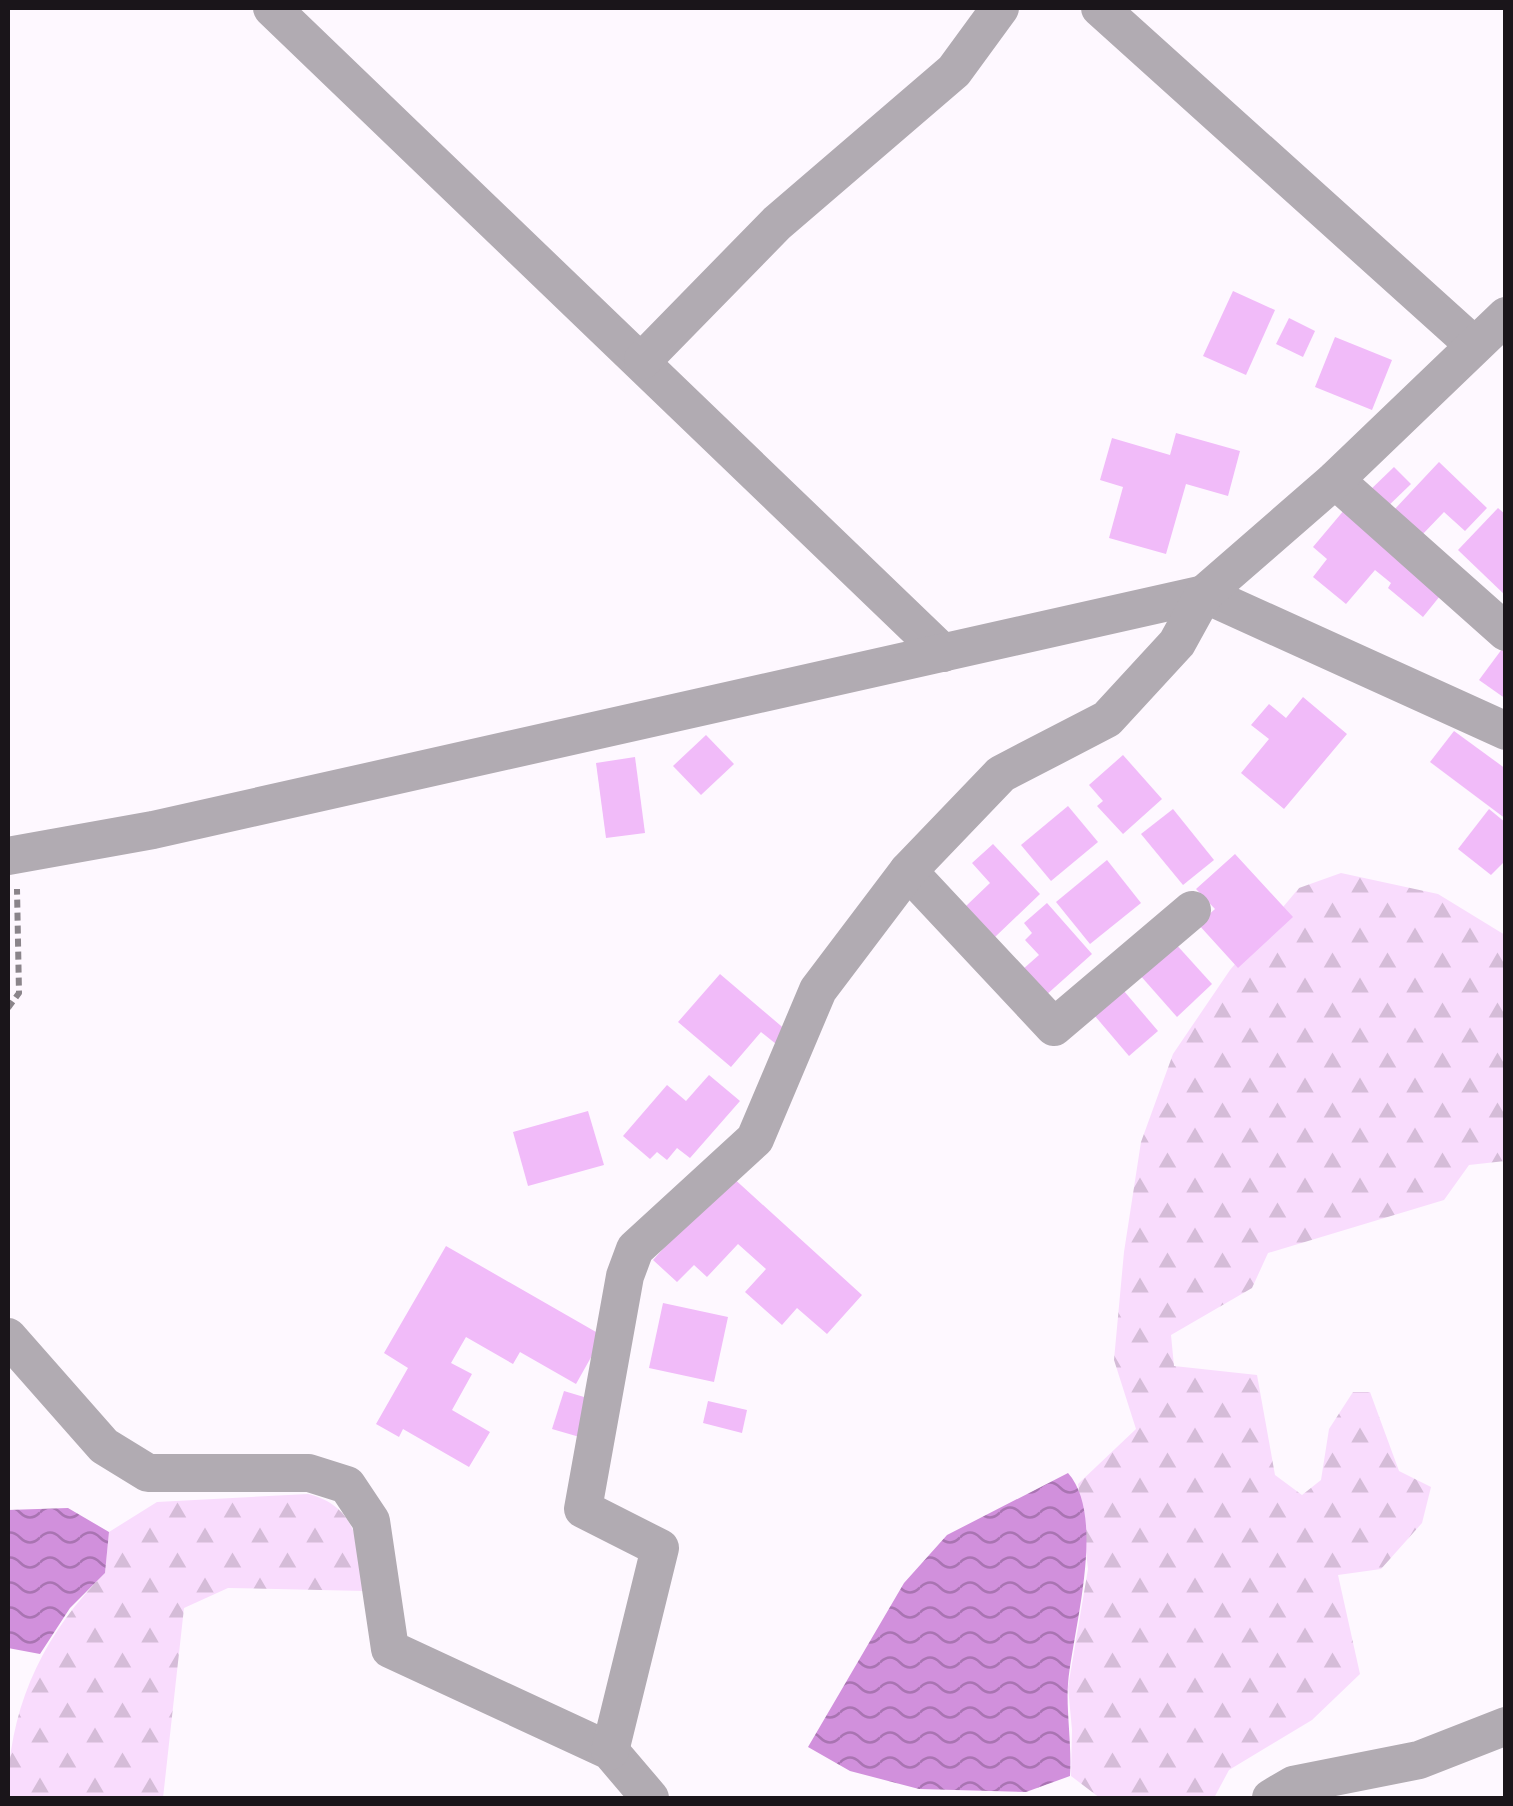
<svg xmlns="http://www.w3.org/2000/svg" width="1513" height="1806" font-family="Merriweather,serif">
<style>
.forest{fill:url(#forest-firs)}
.water{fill:url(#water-waves)}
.building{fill:#f1bbf9}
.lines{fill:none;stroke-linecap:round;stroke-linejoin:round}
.path{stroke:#8a848a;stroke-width:6;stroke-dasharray:8 5;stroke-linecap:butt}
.minor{stroke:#b1abb2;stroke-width:38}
</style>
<defs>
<pattern id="forest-firs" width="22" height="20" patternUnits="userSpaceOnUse" patternTransform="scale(2.5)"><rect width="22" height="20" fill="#f9dcfd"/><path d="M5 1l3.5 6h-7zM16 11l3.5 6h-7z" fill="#d5bcd8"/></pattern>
<pattern id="water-waves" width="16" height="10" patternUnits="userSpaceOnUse" patternTransform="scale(2.5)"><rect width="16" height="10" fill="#d190dc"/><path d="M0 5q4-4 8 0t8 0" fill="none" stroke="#a974b2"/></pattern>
</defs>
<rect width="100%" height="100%" fill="#fef8ff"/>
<g class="forest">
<polygon points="1341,873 1438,894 1505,935 1505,1161 1469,1165 1444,1200 1268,1253 1252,1288 1171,1335 1174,1366 1257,1375 1275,1475 1302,1495 1321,1480 1329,1429 1353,1392 1370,1392 1399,1471 1431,1487 1422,1523 1381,1569 1338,1575 1360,1674 1312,1720 1229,1770 1214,1798 1100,1798 1071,1776 1072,1730 1068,1687 1088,1569 1078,1484 1136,1429 1114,1360 1124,1252 1141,1142 1173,1054 1230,970 1299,888"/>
<path d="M308,1494c50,12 52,54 57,97l-137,-3 -44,20 -21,190h-155c-1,-88 35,-164 97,-225l4,-41 48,-30z"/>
</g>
<g class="water">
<path d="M1068,1473c39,44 5,156 0,211 -2,26 4,62 2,92l-44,16 -107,-3 -69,-18 -42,-24 96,-164 43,-48z"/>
<polygon points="68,1508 109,1532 105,1573 70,1608 40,1654 8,1648 8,1510"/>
</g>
<g class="building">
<polygon points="1233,291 1275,310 1246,375 1203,356"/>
<polygon points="1289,318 1315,331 1303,357 1276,344"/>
<polygon points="1335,337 1392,360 1372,410 1315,387"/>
<polygon points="1176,433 1240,451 1228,496 1186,484 1166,554 1109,538 1123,487 1100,480 1112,438 1170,455"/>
<polygon points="1439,462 1487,508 1465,531 1444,512 1420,537 1393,511"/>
<polygon points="1394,467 1411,484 1383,511 1366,494"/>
<polygon points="1498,508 1506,515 1506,596 1458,550"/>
<polygon points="1345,509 1444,591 1423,617 1388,588 1391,583 1375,570 1346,604 1313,577 1327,559 1313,547"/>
<polygon points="1502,649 1506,651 1506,699 1479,680"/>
<polygon points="1303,697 1347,734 1284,809 1241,773 1269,739 1251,725 1269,704 1286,718"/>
<polygon points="1454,731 1506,769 1506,819 1430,762"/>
<polygon points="706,735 734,764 701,795 673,766"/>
<polygon points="1123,755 1162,799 1123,834 1097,806 1103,801 1089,785"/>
<polygon points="635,757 645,833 606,838 596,763"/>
<polygon points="1068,806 1098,842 1051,881 1021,845"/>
<polygon points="1173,809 1214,860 1183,885 1141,834"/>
<polygon points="1489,809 1506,823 1506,860 1491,875 1458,849"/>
<polygon points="993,844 1040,894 995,937 966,906 990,883 972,863"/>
<polygon points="1235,854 1293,917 1238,968 1198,924 1215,909 1196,889"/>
<polygon points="1107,860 1141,903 1090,944 1056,902"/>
<polygon points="1047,903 1092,954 1045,996 1022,970 1039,955 1025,940 1032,933 1024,923"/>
<polygon points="1174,942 1212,984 1177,1017 1139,974"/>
<polygon points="720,974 787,1031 776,1044 761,1032 731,1067 678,1022"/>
<polygon points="1118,984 1158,1031 1129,1056 1089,1009"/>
<polygon points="709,1075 740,1101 690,1158 677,1148 667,1160 657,1152 650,1159 623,1136 667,1085 686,1101"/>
<polygon points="588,1111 604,1165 528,1186 513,1132"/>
<polygon points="730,1175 862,1295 827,1334 797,1308 782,1325 745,1292 766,1269 738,1244 707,1277 694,1265 677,1282 653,1260"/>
<polygon points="446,1246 603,1336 576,1384 520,1352 513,1364 466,1337 451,1363 472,1374 452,1410 490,1432 469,1467 403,1429 399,1437 376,1424 408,1368 384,1353"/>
<polygon points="663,1303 728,1317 714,1382 649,1368"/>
<polygon points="564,1391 594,1400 583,1438 552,1429"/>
<polygon points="708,1401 747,1410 742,1433 703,1423"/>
</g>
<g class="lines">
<polyline class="path" points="8,1008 19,993 17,889"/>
<g class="minor">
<polyline points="272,8 943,653"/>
<polyline points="1100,8 1474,345"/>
<polyline points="643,360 777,223 954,71 1000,8"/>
<polyline points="1335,480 1506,632"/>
<polyline points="8,856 153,830 1204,594 1506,731"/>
<polyline points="908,871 1054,1027 1192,910"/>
<polyline points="8,1337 104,1446 148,1473 309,1473 347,1485 371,1521 390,1649 610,1751 650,1798"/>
<polyline points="610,1751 660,1548 583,1509 625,1276 635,1249 755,1139 818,990 908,871 1001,774 1107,719 1177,643 1204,594 1335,480 1506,316"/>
<polyline points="1271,1798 1293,1785 1419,1760 1506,1726"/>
</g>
</g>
<rect width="1513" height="1806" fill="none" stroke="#1a151a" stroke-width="20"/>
</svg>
